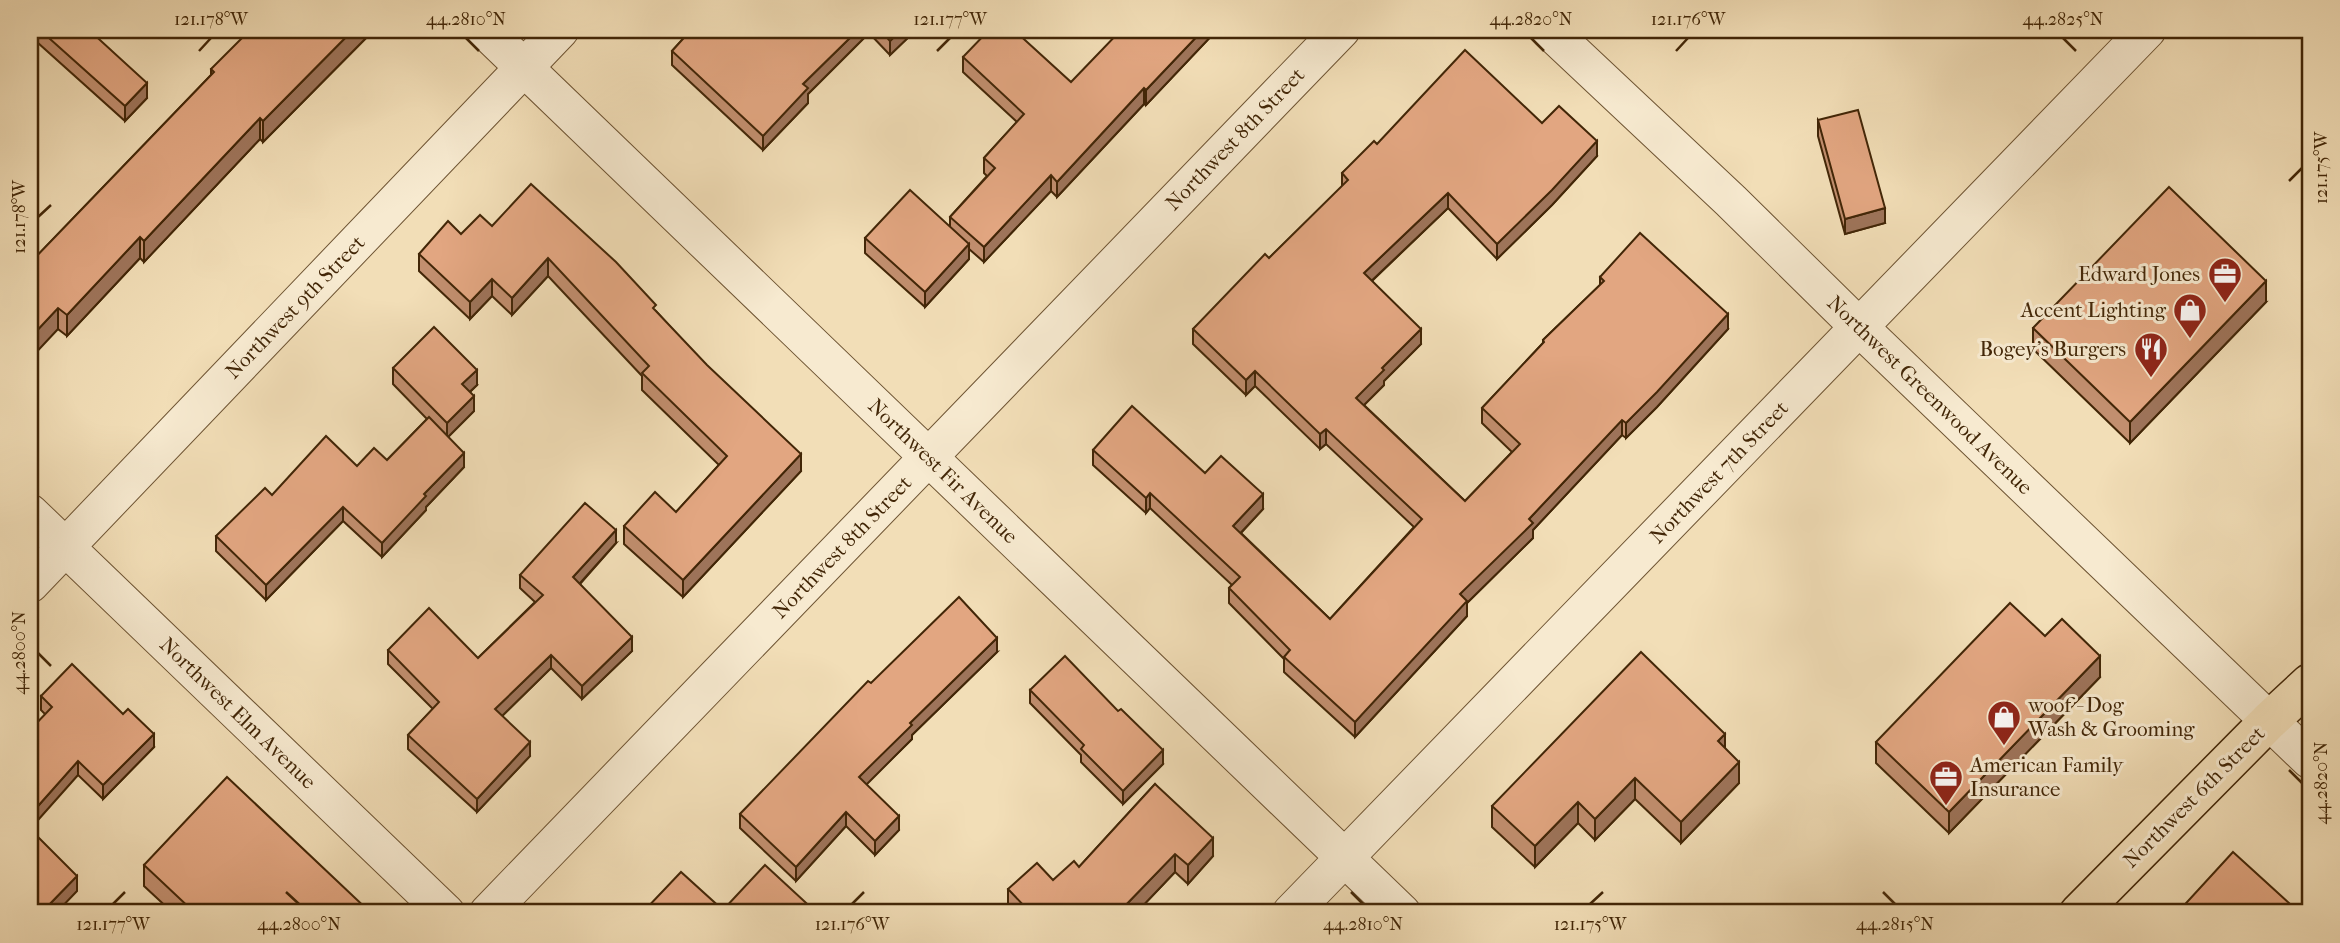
<svg xmlns="http://www.w3.org/2000/svg" width="2340" height="943" font-family="'IM FELL French Canon',serif">
<style>
.lines{fill:none;stroke-linecap:round;stroke-linejoin:round}
.minor-casing{stroke:#6e5433;stroke-width:39}
.primary-casing{stroke:#422607;stroke-width:41}
.minor{stroke:#f7ead0;stroke-width:37}
.primary{stroke:#f2deb7;stroke-width:38}
.wall{fill:#c28f6f;stroke:#422607;stroke-width:2}
.shaded-wall{fill:#9e745a;stroke:#422607;stroke-width:2}
.building{fill:#e2a681;stroke:#422607;stroke-width:2}
.ticks{fill:none;stroke:#422607;stroke-width:2.5}
.labels{text-anchor:middle;stroke-width:6;stroke-linejoin:round;paint-order:stroke}
.street-label{font-size:21px;fill:#422607;stroke:#f7ead0}
.poi-label{font-size:21px;fill:#422607;stroke:#f7ead0;text-anchor:end}
.neatline{fill:none;stroke:#422607;stroke-width:2.5}
.ticks-label{font-size:18px;text-anchor:middle;fill:#422607}
</style>
<rect width="100%" height="100%" fill="#f2deb7"/>
<filter id="stains"><feTurbulence type="fractalNoise" baseFrequency=".00286" numOctaves="4"/><feColorMatrix values="0 0 0 0 .2 0 0 0 0 .09 0 0 0 0 .02 0 0 0 .5 -.17"/></filter>
<radialGradient id="worn" r=".72"><stop offset=".6" stop-color="#630" stop-opacity="0"/><stop offset="1" stop-color="#630" stop-opacity=".3"/></radialGradient>
<g class="lines">
<g class="minor-casing">
<g id="minor">
<polyline points="485,30 1402,913"/>
<polyline points="1549,30 1731,201 1859,327 2310,760"/>
<polyline points="30,513 446,913"/>
<polyline points="30,584 560,30"/>
<polyline points="488,913 1341,30"/>
<polyline points="1291,913 2147,30"/>
</g>
</g>
<g class="primary-casing">
<polyline id="primary" points="2079,913 2269,721 2310,683"/>
</g>
<use href="#minor" class="minor"/>
<use href="#primary" class="primary"/>
</g>
<g class="wall">
<polygon points="30,30 89,30 147,98 125,121 38,43 30,52"/>
<polygon points="368,30 368,36 263,142 260,139 144,262 140,258 67,336 58,329 30,263 211,75 211,69"/>
<polygon points="691,30 916,30 890,55 869,33 808,94 808,103 763,150 672,65 672,51"/>
<polygon points="1217,30 1146,105 1144,104 1057,197 1051,191 984,262 969,249 969,259 925,307 865,253 865,238 950,227 950,217 987,176 984,173 984,158 1017,122 963,72 963,57 1071,82"/>
<polygon points="1818,120 1885,223 1845,234 1818,136"/>
<polygon points="1542,123 1597,156 1552,205 1497,259 1448,208 1372,281 1421,344 1384,381 1384,385 1364,405 1465,501 1512,452 1482,423 1482,408 1543,343 1543,340 1600,285 1600,277 1728,329 1657,407 1626,438 1622,435 1533,530 1533,538 1467,603 1467,616 1355,737 1284,672 1284,659 1229,603 1229,588 1232,585 1150,508 1146,513 1093,465 1093,450 1205,473 1263,509 1241,533 1330,619 1414,527 1326,444 1320,449 1255,386 1246,395 1193,344 1193,329 1269,258 1342,187 1342,173 1377,144"/>
<polygon points="492,226 656,311 801,471 683,597 624,544 624,526 676,512 719,465 642,390 642,376 548,276 512,315 492,296 470,319 419,271 419,254 461,234"/>
<polygon points="2266,302 2130,443 2033,349 2033,328"/>
<polygon points="393,368 477,385 470,392 474,411 448,437 464,467 426,507 426,510 382,557 343,521 266,600 216,551 216,536 357,466 387,460 427,419 393,384"/>
<polygon points="616,543 580,584 632,651 582,699 551,668 502,716 530,756 477,812 408,749 408,735 433,709 388,664 388,650 478,658 535,602 520,588 520,575"/>
<polygon points="2045,636 2100,677 1949,833 1876,763 1876,742"/>
<polygon points="997,652 912,735 912,739 866,784 899,830 875,855 846,826 796,881 740,828 740,814 871,683"/>
<polygon points="1030,690 1163,764 1123,804 1081,762 1081,755 1030,703"/>
<polygon points="41,696 154,747 103,799 78,775 45,714 41,710"/>
<polygon points="1725,749 1739,783 1681,843 1635,799 1595,840 1578,823 1535,867 1492,827 1492,806"/>
<polygon points="1155,784 1213,856 1188,884 1175,872 1136,913 1014,913 1008,907 1008,889 1053,880 1079,867"/>
<polygon points="144,865 371,913 173,913 144,886"/>
</g>
<g class="shaded-wall">
<polygon points="37,30 38,30 38,43 30,52 30,37"/>
<polygon points="353,30 368,30 368,36 263,142 263,121"/>
<polygon points="858,30 869,30 869,33 808,94 808,103 763,150 763,136 803,84"/>
<polygon points="901,30 916,30 890,55 890,41"/>
<polygon points="1203,30 1217,30 1146,105 1146,90"/>
<polygon points="147,83 147,98 125,121 125,106"/>
<polygon points="1144,88 1144,104 1057,197 1057,182"/>
<polygon points="260,118 260,139 144,262 144,241"/>
<polygon points="1597,141 1597,156 1552,205 1497,259 1497,244"/>
<polygon points="1051,175 1051,191 984,262 984,247"/>
<polygon points="1448,193 1448,208 1364,288 1364,273"/>
<polygon points="1885,208 1885,223 1845,234 1845,219"/>
<polygon points="140,237 140,258 67,336 67,315"/>
<polygon points="969,244 969,259 925,307 925,292"/>
<polygon points="548,258 548,276 512,315 512,298"/>
<polygon points="492,279 492,296 470,319 470,302"/>
<polygon points="2266,281 2266,302 2130,443 2130,422"/>
<polygon points="58,308 58,329 30,359 30,338"/>
<polygon points="1728,314 1728,329 1657,407 1626,438 1626,423"/>
<polygon points="1421,329 1421,344 1384,381 1384,385 1356,413 1356,398 1382,368"/>
<polygon points="477,370 477,385 462,399 462,384"/>
<polygon points="1255,371 1255,386 1246,395 1246,380"/>
<polygon points="474,396 474,411 447,438 447,423"/>
<polygon points="1622,420 1622,435 1533,530 1533,538 1467,603 1467,616 1355,737 1355,722 1460,594 1529,519"/>
<polygon points="1326,429 1326,444 1320,449 1320,434"/>
<polygon points="464,453 464,467 426,507 426,510 382,557 382,543 424,494"/>
<polygon points="801,454 801,471 683,597 683,580"/>
<polygon points="1150,493 1150,508 1146,513 1146,498"/>
<polygon points="1263,494 1263,509 1233,541 1233,526"/>
<polygon points="343,507 343,521 266,600 266,585"/>
<polygon points="616,530 616,543 573,591 573,577"/>
<polygon points="632,637 632,651 582,699 582,686"/>
<polygon points="997,638 997,652 912,735 912,739 859,792 859,777 910,723"/>
<polygon points="551,655 551,668 495,723 495,709"/>
<polygon points="2100,656 2100,677 1949,833 1949,812"/>
<polygon points="154,734 154,747 103,799 103,785"/>
<polygon points="1725,734 1725,755 1718,741"/>
<polygon points="530,742 530,756 477,812 477,799"/>
<polygon points="1163,750 1163,764 1123,804 1123,791"/>
<polygon points="78,761 78,775 30,829 30,815"/>
<polygon points="1739,762 1739,783 1681,843 1681,822"/>
<polygon points="1635,778 1635,799 1595,840 1595,819"/>
<polygon points="1578,802 1578,823 1535,867 1535,846"/>
<polygon points="846,812 846,826 796,881 796,867"/>
<polygon points="899,816 899,830 875,855 875,841"/>
<polygon points="1213,838 1213,856 1188,884 1188,865"/>
<polygon points="1175,854 1175,872 1136,913 1119,913 1119,912"/>
<polygon points="77,876 77,891 56,913 41,913"/>
</g>
<g class="building">
<polygon points="30,30 37,30 30,37"/>
<polygon points="40,30 89,30 147,83 125,106"/>
<polygon points="250,30 353,30 263,121 260,118 144,241 140,237 67,315 58,308 30,338 30,263 214,72 211,69"/>
<polygon points="691,30 858,30 803,84 808,88 763,136 672,51"/>
<polygon points="880,30 901,30 890,41"/>
<polygon points="989,30 1014,30 1071,82 1121,30 1203,30 1146,90 1144,88 1057,182 1051,175 984,247 950,217 995,168 984,158 1024,114 963,57"/>
<polygon points="1465,50 1542,123 1559,106 1597,141 1552,190 1497,244 1448,193 1364,273 1421,329 1382,368 1384,370 1356,398 1465,501 1520,444 1482,408 1544,342 1543,340 1604,281 1600,277 1640,233 1728,314 1657,392 1626,423 1622,420 1529,519 1533,523 1460,594 1467,601 1355,722 1284,657 1290,650 1229,588 1240,577 1150,493 1146,498 1093,450 1132,406 1205,473 1221,456 1263,494 1233,526 1330,619 1422,519 1326,429 1320,434 1255,371 1246,380 1193,329 1265,254 1269,258 1348,180 1342,173 1374,141 1377,144"/>
<polygon points="1858,110 1885,208 1845,219 1818,120"/>
<polygon points="531,184 616,262 656,305 653,308 707,365 801,454 683,580 624,526 655,492 676,512 727,456 642,373 649,366 548,258 512,298 492,279 470,302 419,254 448,221 461,234 480,215 492,226"/>
<polygon points="2169,187 2266,281 2130,422 2033,328"/>
<polygon points="910,190 969,244 925,292 865,238"/>
<polygon points="434,327 477,370 462,384 474,396 447,423 393,368"/>
<polygon points="429,417 464,453 424,494 426,496 382,543 343,507 266,585 216,536 265,488 272,495 326,436 357,466 374,448 387,460"/>
<polygon points="585,503 616,530 573,577 632,637 582,686 551,655 495,709 530,742 477,799 408,735 439,702 388,650 429,608 478,658 543,595 520,575"/>
<polygon points="959,597 997,638 910,723 912,725 859,777 899,816 875,841 846,812 796,867 740,814 868,681 871,683"/>
<polygon points="2010,603 2045,636 2062,619 2100,656 1949,812 1876,742"/>
<polygon points="1641,652 1725,734 1718,741 1739,762 1681,822 1635,778 1595,819 1578,802 1535,846 1492,806"/>
<polygon points="1065,656 1118,711 1121,709 1163,750 1123,791 1081,749 1084,745 1030,690"/>
<polygon points="72,664 123,714 128,709 154,734 103,785 78,761 30,815 30,730 52,707 41,696"/>
<polygon points="227,777 371,913 195,913 144,865"/>
<polygon points="1155,784 1213,838 1188,865 1175,854 1119,912 1121,913 1023,913 1027,909 1008,889 1037,863 1053,880 1074,861 1079,867"/>
<polygon points="30,829 77,876 41,913 32,913 30,911"/>
<polygon points="2233,852 2300,913 2177,913"/>
<polygon points="765,865 817,913 642,913 681,872 723,910"/>
<polygon points="1786,908 1791,913 1781,913"/>
</g>
<path class="ticks" d="M466,38l13,13M1531,38l13,13M2063,38l13,13M199,51l12,-13M937,51l13,-13M1676,51l12,-13M2289,181l13,-13M38,217l13,-12M38,653l13,13M2289,770l13,13M286,892l13,12M1351,892l12,12M1883,892l12,12M113,904l12,-12M852,904l12,-12M1590,904l13,-12"/>
<defs>
<g id="office-pin" transform="scale(1.75)"><path d="M0 17L-7.5 6A9.5 9.5 0 1 1 7.5 6Z" fill="#8f2418" stroke="#f7ead0"/><path d="M-6-3h4V-5.5h4V-3h4V5H-6ZM-1-4.5V-3h2v-1.5ZM-6 0V1H6V0Z" fill="#fff"/></g>
<g id="shop-pin" transform="scale(1.75)"><path d="M0 17L-7.5 6A9.5 9.5 0 1 1 7.5 6Z" fill="#8f2418" stroke="#f7ead0"/><path d="M-5-2.5h2.3a2.7 3.5 0 0 1 5.4 0H5L5.5 6h-11ZM-1.5-2.5h3a1.5 2.3 0 0 0-3 0Z" fill="#fff"/></g>
<g id="restaurant-pin" transform="scale(1.75)"><path d="M0 17L-7.5 6A9.5 9.5 0 1 1 7.5 6Z" fill="#8f2418" stroke="#f7ead0"/><path d="M-5-6h1v4h1v-4h1v4h1v-4h1v5L-1.5 .5V6h-2V.5L-5-1ZM5-6V6H3V1.5H1.5Q1.5-4 5-6Z" fill="#fff"/></g>
</defs>
<g fill-rule="evenodd">
<use href="#office-pin" x="2225" y="274"/>
<use href="#shop-pin" x="2190" y="310"/>
<use href="#restaurant-pin" x="2151" y="349"/>
<use href="#shop-pin" x="2004" y="717"/>
<use href="#office-pin" x="1946" y="777"/>
</g>
<g class="labels">
<g class="street-label">
<text transform="translate(1235 139) rotate(-46)" y="7">Northwest 8th Street</text>
<text transform="translate(295 307) rotate(-46)" y="7">Northwest 9th Street</text>
<text transform="translate(1930 395) rotate(44)" y="7">Northwest Greenwood Avenue</text>
<text transform="translate(943 471) rotate(44)" y="7">Northwest Fir Avenue</text>
<text transform="translate(1719 472) rotate(-46)" y="7">Northwest 7th Street</text>
<text transform="translate(842 547) rotate(-46)" y="7">Northwest 8th Street</text>
<text transform="translate(238 713) rotate(44)" y="7">Northwest Elm Avenue</text>
<text transform="translate(2194 797) rotate(-45)" y="7">Northwest 6th Street</text>
</g>
<g class="poi-label">
<text x="2200" y="281">Edward Jones</text>
<text x="2166" y="317">Accent Lighting</text>
<text x="2126" y="356">Bogey's Burgers</text>
<text x="2028" y="712" text-anchor="start">woof - Dog<tspan x="2028" dy="24">Wash &amp; Grooming</tspan></text>
<text x="1970" y="772" text-anchor="start">American Family<tspan x="1970" dy="24">Insurance</tspan></text>
</g>
</g>
<rect width="2340" height="943" fill="none" stroke="#f2deb7" stroke-width="77"/>
<rect x="38" y="38" width="2264" height="866" class="neatline"/>
<g class="ticks-label">
<text x="211" y="25">121.178°W</text>
<text x="466" y="25">44.2810°N</text>
<text x="950" y="25">121.177°W</text>
<text x="1531" y="25">44.2820°N</text>
<text x="1688" y="25">121.176°W</text>
<text x="2063" y="25">44.2825°N</text>
<text transform="translate(2321 168) rotate(-90)" y="6">121.175°W</text>
<text transform="translate(19 217) rotate(-90)" y="6">121.178°W</text>
<text transform="translate(19 653) rotate(-90)" y="6">44.2800°N</text>
<text transform="translate(2321 783) rotate(-90)" y="6">44.2820°N</text>
<text x="113" y="930">121.177°W</text>
<text x="299" y="930">44.2800°N</text>
<text x="852" y="930">121.176°W</text>
<text x="1363" y="930">44.2810°N</text>
<text x="1590" y="930">121.175°W</text>
<text x="1895" y="930">44.2815°N</text>
</g>
<rect width="100%" height="100%" filter="url(#stains)"/>
<rect width="100%" height="100%" fill="url(#worn)"/>
</svg>
